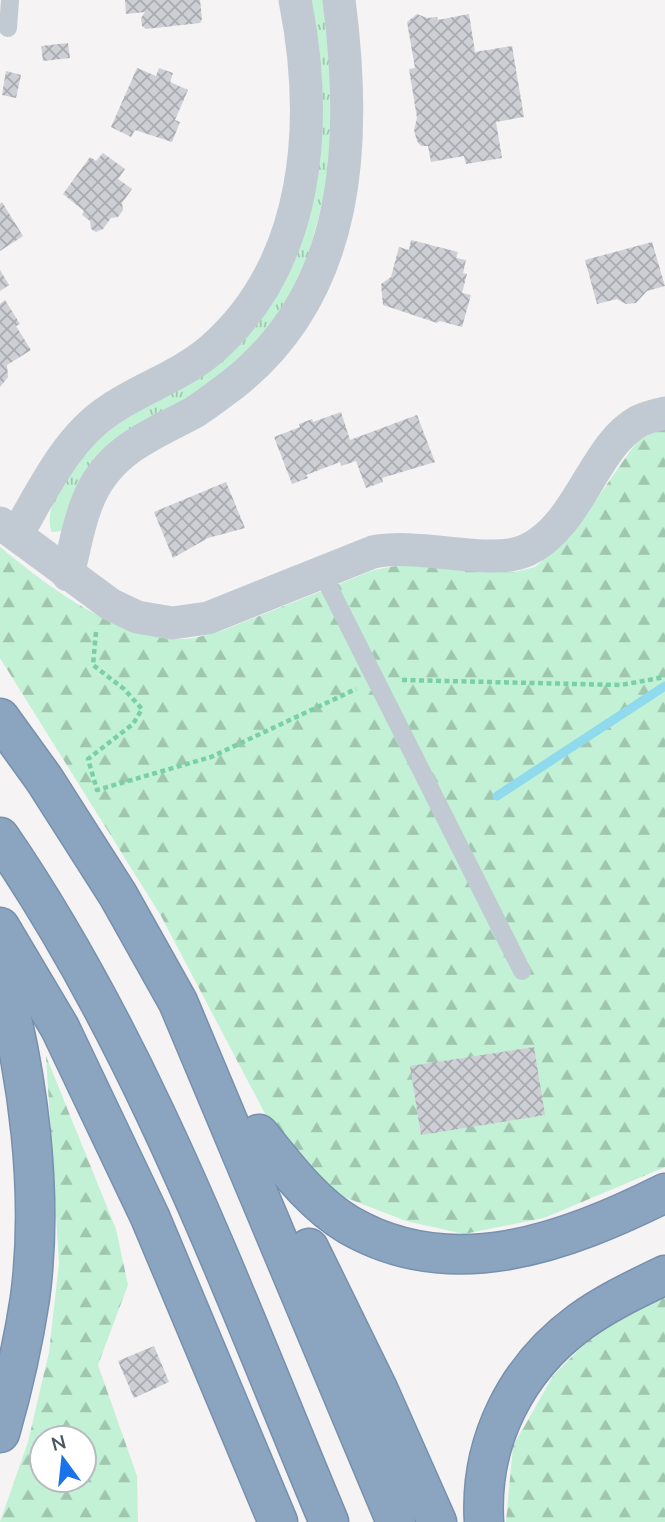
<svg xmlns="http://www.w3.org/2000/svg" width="665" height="1522" font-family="'Nunito Sans',sans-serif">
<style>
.grass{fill:url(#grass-tufts)}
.forest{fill:url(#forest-firs);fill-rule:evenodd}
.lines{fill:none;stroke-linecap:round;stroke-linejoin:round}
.stream{stroke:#90daee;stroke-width:9}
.building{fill:url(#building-cross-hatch)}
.motorway-casing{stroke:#7690ad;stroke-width:41}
.path{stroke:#7ad0a6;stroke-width:4.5;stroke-dasharray:5 3.5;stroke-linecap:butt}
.service{stroke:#c1cad2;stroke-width:18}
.minor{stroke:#c1cad2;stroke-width:33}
.motorway{stroke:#8ba5c1;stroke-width:38}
</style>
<defs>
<pattern id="grass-tufts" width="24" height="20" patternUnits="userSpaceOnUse" patternTransform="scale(1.75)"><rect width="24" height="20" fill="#c3f1d5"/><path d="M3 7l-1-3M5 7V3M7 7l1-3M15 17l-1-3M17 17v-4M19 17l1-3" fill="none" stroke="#a0c6b0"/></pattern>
<pattern id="forest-firs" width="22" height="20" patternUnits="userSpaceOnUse" patternTransform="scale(1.75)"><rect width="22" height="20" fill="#c3f1d5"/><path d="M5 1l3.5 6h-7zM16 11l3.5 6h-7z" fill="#a0c6b0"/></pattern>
<pattern id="building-cross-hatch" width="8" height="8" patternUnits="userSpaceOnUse" patternTransform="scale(1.75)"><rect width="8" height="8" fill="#cdcfd5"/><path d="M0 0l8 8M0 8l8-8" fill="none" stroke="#a8abb0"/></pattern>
</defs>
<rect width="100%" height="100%" fill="#f5f3f3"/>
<path class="grass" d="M307,0h17l4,20 6,140 -31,115 -38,63 -202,193 -11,1c-10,-22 14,-56 24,-75l198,-160z"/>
<g class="forest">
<path d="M665,427v740l-121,51 -80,16 -58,-13 -67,-26 -69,-72 -109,-207 -161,-258v-111c46,38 118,93 181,92 14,0 29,-5 43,-9l150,-60 27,-5 114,7 20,-5 35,-30 68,-97z"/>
<path d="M46,1056l70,173 12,56 -30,80 39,111 1,46h-138l28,-80 21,-90 10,-89zM42,1438h42v42h-42z"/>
<polygon points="665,1296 665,1522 506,1522 513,1446 553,1376 597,1331"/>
</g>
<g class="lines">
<polyline class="stream" points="497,796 665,686"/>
</g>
<g class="building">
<polygon points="125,0 200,0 202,19 200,23 146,29 142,26 141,18 145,12 126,14"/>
<polygon points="417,14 427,18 437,17 438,20 469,14 475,52 512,46 524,117 496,122 502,158 466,164 464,156 431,162 428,146 421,146 417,141 414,130 417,118 409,69 415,68 407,22"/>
<polygon points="68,43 70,58 43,61 41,46"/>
<polygon points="137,68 156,76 159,68 173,73 170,82 188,90 175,120 180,122 172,142 135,130 131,137 111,127"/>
<polygon points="6,71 21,75 16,98 2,95"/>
<polygon points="103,153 125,169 118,179 132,189 122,203 123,210 118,217 111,218 103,229 96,232 91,229 90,221 82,215 84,211 63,194 90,157 96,161"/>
<polygon points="2,202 23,236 0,251 0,204"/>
<polygon points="411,240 458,252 456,258 466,260 463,273 467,274 462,293 471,295 462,327 440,321 437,323 383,305 381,284 391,277 399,247 409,250"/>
<polygon points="652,242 665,286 647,291 636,303 626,304 617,299 597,304 585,260"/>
<polygon points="0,270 9,285 0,291"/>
<polygon points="5,300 20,324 16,326 31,350 7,365 8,377 0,387 0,304"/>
<polygon points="341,412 350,440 417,415 435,462 382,478 383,482 366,488 356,461 341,466 340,462 306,475 308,478 292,484 274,437 300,427 299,424 312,419 313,422"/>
<polygon points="226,482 245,528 208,538 173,558 154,512"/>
<polygon points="534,1047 545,1115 421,1135 410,1066"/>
<polygon points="154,1346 169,1382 134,1398 118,1361"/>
</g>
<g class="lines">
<g class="motorway-casing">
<g id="motorway">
<polyline points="0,718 44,779 118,895 178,1002 396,1522"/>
<path d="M0,837c143,208 232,454 329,685"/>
<polyline points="0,927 60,1028 150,1217 278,1522"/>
<path d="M0,971c28,101 44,222 30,327 -7,46 -17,90 -30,135"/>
<path d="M259,1134c26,32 54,70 90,91 104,60 217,17 316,-32"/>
<polyline points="309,1248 378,1389 437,1522"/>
<path d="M484,1522c-5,-80 32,-153 96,-200 26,-19 56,-33 85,-47"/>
</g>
</g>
<g class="path">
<polyline points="96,632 93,665 124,689 142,709 133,724 88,759 97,790 211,757 356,689"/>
<polyline points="402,680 621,685 665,677"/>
</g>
<g class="service">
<polyline points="8,28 10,0"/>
<polyline points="322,573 522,971"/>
</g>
<g class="minor">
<path d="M0,523l110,81 27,13 35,6 36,-5 165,-66c47,-10 118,15 154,-2 53,-25 66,-104 112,-129 8,-4 18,-6 26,-8"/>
<path d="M17,534c25,-42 49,-95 91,-123 33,-23 73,-35 104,-62 99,-87 107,-228 83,-349"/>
<path d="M68,575c6,-24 10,-50 19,-72 19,-51 62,-67 106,-90 13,-8 27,-19 39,-28 121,-94 125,-247 107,-385"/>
</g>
<use href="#motorway" class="motorway"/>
</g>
<g transform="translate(63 1459) rotate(345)"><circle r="33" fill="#ffffff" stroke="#b7bbc0" stroke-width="2"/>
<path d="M0-5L12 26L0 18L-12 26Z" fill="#1a73e8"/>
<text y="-10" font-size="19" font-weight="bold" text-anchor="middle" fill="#4a5661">N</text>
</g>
</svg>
